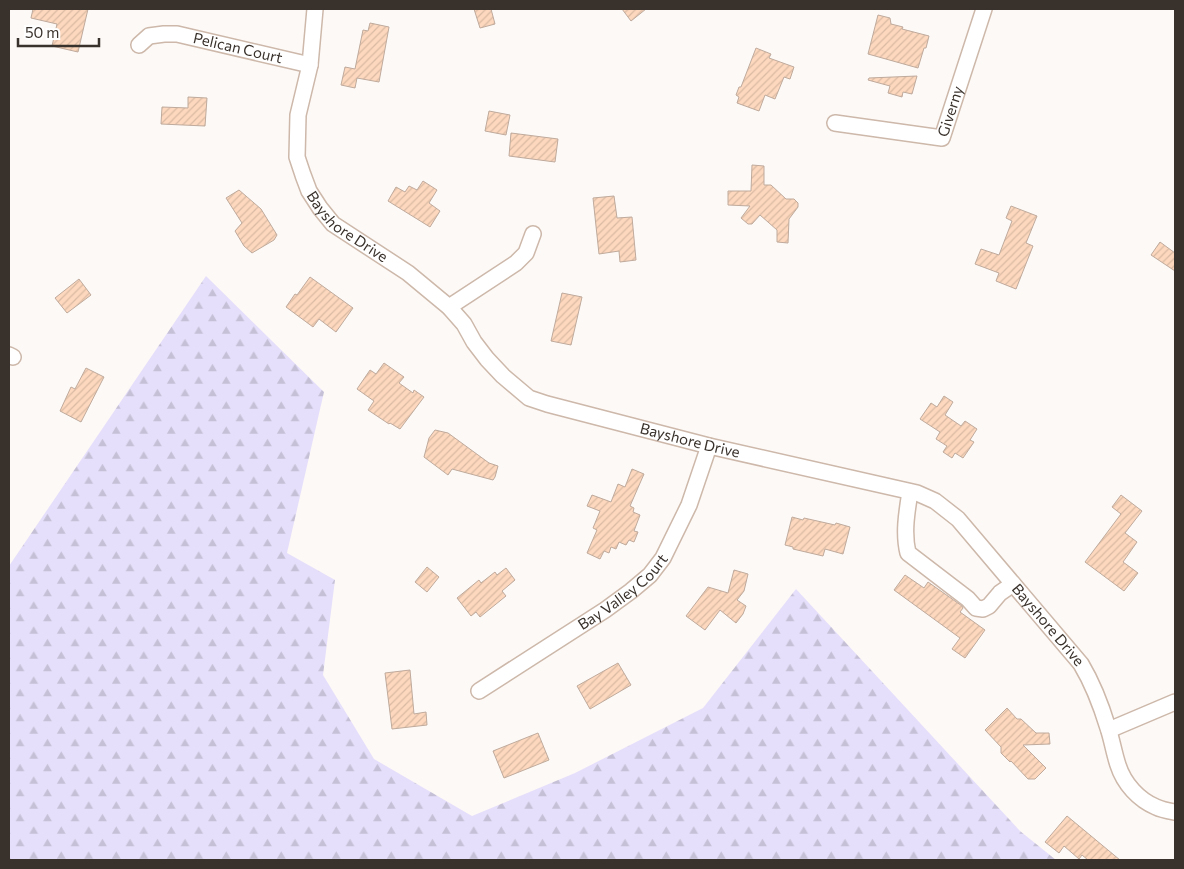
<svg xmlns="http://www.w3.org/2000/svg" width="1184" height="869" font-family="Commissioner,sans-serif">
<style>
.forest{fill:url(#forest-firs)}
.building{fill:url(#building-hatch);stroke:#bfaa9c}
.lines{fill:none;stroke-linecap:round;stroke-linejoin:round}
.minor-casing{stroke:#cdb8aa;stroke-width:18}
.minor{stroke:#fff;stroke-width:15}
.labels{text-anchor:middle;stroke-width:5;stroke-linejoin:round;paint-order:stroke}
.street-label{font-size:15px;fill:#39312b;stroke:#fff}
</style>
<defs>
<pattern id="forest-firs" width="22" height="20" patternUnits="userSpaceOnUse" patternTransform="scale(1.25)"><rect width="22" height="20" fill="#e6dffb"/><path d="M5 1l3.5 6h-7zM16 11l3.5 6h-7z" fill="#c6c0d7"/></pattern>
<pattern id="building-hatch" width="6" height="6" patternUnits="userSpaceOnUse" patternTransform="scale(1.25)"><rect width="6" height="6" fill="#fdd8be"/><path d="M-1 1l2-2M0 6l6-6M5 7l2-2" fill="none" stroke="#dabaa3"/></pattern>
</defs>
<rect width="100%" height="100%" fill="#fdf9f6"/>
<polygon class="forest" points="206,276 324,392 287,553 335,580 323,675 374,759 472,816 575,773 703,708 796,589 1020,831 1056,860 9,860 9,566"/>
<g class="building">
<polygon points="33,9 88,9 78,52 52,46 57,24 31,18"/>
<polygon points="474,9 491,9 495,24 480,28"/>
<polygon points="622,9 646,9 631,21"/>
<polygon points="878,15 890,18 891,24 903,27 902,29 929,36 926,48 924,48 918,68 868,54"/>
<polygon points="370,23 389,27 379,82 357,78 355,88 341,85 345,67 355,69 363,30 368,31"/>
<polygon points="756,48 771,54 769,58 794,67 790,79 784,77 775,99 765,95 759,111 737,103 739,97 736,95 739,87 741,87"/>
<polygon points="917,76 912,94 903,92 902,97 888,93 890,86 868,80 869,78"/>
<polygon points="188,97 207,98 205,126 161,124 162,107 188,108"/>
<polygon points="489,111 510,115 506,135 485,131"/>
<polygon points="511,133 558,139 555,162 509,156"/>
<polygon points="752,165 764,166 764,185 771,185 786,199 794,199 798,203 798,207 789,219 788,243 777,242 777,230 760,215 752,224 748,224 741,218 750,206 728,205 728,191 751,191"/>
<polygon points="423,181 437,190 429,203 440,211 430,227 388,201 396,187 405,192 409,186 417,190"/>
<polygon points="239,190 261,209 277,235 274,240 252,253 244,246 235,231 242,223 226,198"/>
<polygon points="614,196 617,218 632,217 636,260 620,262 619,251 599,254 593,198"/>
<polygon points="1011,206 1037,216 1026,243 1033,246 1016,289 996,281 999,273 975,264 981,249 999,255 1012,221 1006,218"/>
<polygon points="1160,242 1175,253 1175,271 1151,255"/>
<polygon points="310,277 353,308 336,332 319,319 313,327 286,307 295,294 297,295"/>
<polygon points="79,279 91,295 67,313 55,298"/>
<polygon points="562,293 582,297 571,345 551,341"/>
<polygon points="384,363 404,377 399,383 413,393 414,390 424,397 400,429 390,423 389,424 368,410 374,401 357,389 370,370 376,374"/>
<polygon points="86,368 104,377 81,422 60,411 71,387 75,389"/>
<polygon points="944,396 953,402 945,415 961,426 965,421 977,429 970,440 974,442 963,458 955,453 952,458 943,452 947,446 936,439 940,432 920,419 931,403 937,407"/>
<polygon points="435,430 448,433 489,463 498,466 495,477 493,480 452,469 448,475 424,457 429,438"/>
<polygon points="632,469 644,474 630,506 634,508 633,512 640,515 634,531 638,532 634,542 629,540 626,545 619,542 616,549 611,547 609,553 604,551 600,559 587,553 597,530 593,528 600,511 587,506 592,495 611,502 618,484 625,487"/>
<polygon points="1121,495 1142,511 1125,533 1137,542 1123,562 1138,573 1124,591 1085,562 1121,514 1112,507"/>
<polygon points="792,517 803,520 804,518 835,525 836,523 850,527 843,554 825,549 823,556 793,549 793,547 785,545"/>
<polygon points="427,567 439,577 427,592 415,582"/>
<polygon points="506,568 515,580 502,591 506,596 480,617 476,612 471,616 457,598 479,580 481,583 495,572 497,575"/>
<polygon points="734,570 748,574 744,591 737,600 746,606 743,614 736,623 720,610 705,630 686,616 708,587 728,593"/>
<polygon points="905,575 924,588 928,582 962,606 963,608 960,612 985,630 965,658 952,649 960,638 894,590"/>
<polygon points="618,663 631,685 590,709 577,686"/>
<polygon points="410,670 414,714 426,712 427,725 392,729 385,673"/>
<polygon points="1007,708 1017,719 1021,719 1036,733 1049,733 1050,744 1023,745 1046,768 1035,779 1028,779 1011,761 1010,762 1001,753 1001,747 985,730"/>
<polygon points="538,733 549,760 504,778 493,751"/>
<polygon points="1067,816 1120,860 1088,860 1082,855 1079,859 1064,846 1059,853 1045,842"/>
</g>
<g class="lines">
<g class="minor-casing">
<g id="minor">
<path id="s1" d="M315,9l-5,56 -12,50 -1,42 6,18 6,16 11,17 13,16 75,49 41,34 15,17 10,18 13,17 16,17 26,22 18,6 162,42 208,47 18,8 23,18 123,145c12,20 20,41 27,64 4,12 6,25 10,37 6,19 21,35 38,42 6,3 13,4 19,5"/>
<path id="s2" d="M139,45l10,-9 15,-2h13l133,31"/>
<path id="s3" d="M835,123l107,15 42,-129"/>
<polyline points="449,307 516,263 526,253 533,234"/>
<polyline points="9,355 13,357"/>
<path d="M910,492c-3,19 -7,41 -2,61l60,46 8,9 7,1 6,-3 11,-13 13,-9"/>
<path id="s4" d="M479,691l126,-81 26,-19 19,-16 13,-17 26,-53 20,-59"/>
<polyline points="1109,730 1175,702"/>
</g>
</g>
<use href="#minor" class="minor"/>
</g>
<g class="labels">
<g class="street-label">
<text dy="5" stroke="none"><textPath href="#s2" startOffset="104">Pelican Court</textPath></text>
<text dy="5" stroke="none"><textPath href="#s3" startOffset="136">Giverny</textPath></text>
<text dy="5" stroke="none"><textPath href="#s1" startOffset="239">Bayshore Drive</textPath></text>
<text dy="5" stroke="none"><textPath href="#s1" startOffset="658">Bayshore Drive</textPath></text>
<text dy="5" stroke="none"><textPath href="#s4" startOffset="175">Bay Valley Court</textPath></text>
<text dy="5" stroke="none"><textPath href="#s1" startOffset="1079">Bayshore Drive</textPath></text>
</g>
</g>
<rect width="1184" height="869" fill="none" stroke="#39312b" stroke-width="20"/>
<path d="M18 38v8h81v-8" fill="none" stroke="#39312b" stroke-width="2.5"/>
<text x="25" y="38" font-size="15" fill="#39312b" stroke="#ffffff" stroke-width="4" paint-order="stroke">50 m</text>
</svg>
